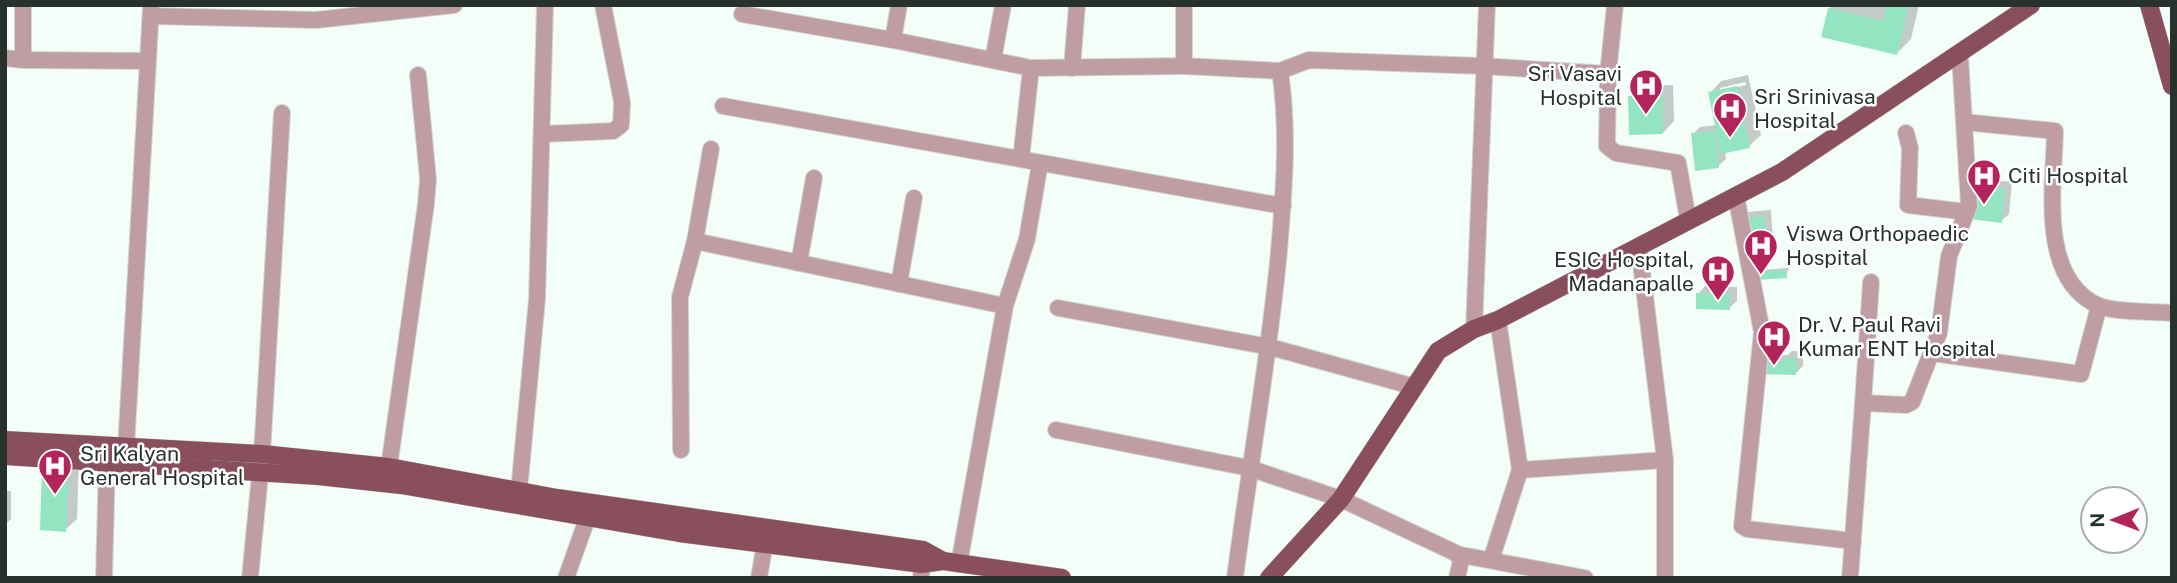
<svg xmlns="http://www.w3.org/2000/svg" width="2177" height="583" font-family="'Public Sans',sans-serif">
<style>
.shadow{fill:#0003;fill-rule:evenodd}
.building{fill:#93e5c2}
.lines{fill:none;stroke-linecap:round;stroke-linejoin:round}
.minor-casing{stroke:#ced9d4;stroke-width:18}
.major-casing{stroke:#ced9d4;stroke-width:19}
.minor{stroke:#c09da4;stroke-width:16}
.major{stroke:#894f5e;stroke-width:18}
.labels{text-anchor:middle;stroke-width:5;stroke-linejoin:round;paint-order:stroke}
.poi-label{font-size:21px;fill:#27322d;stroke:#fff;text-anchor:start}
</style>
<rect width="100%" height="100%" fill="#f3fef9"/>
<g class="shadow">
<polygon points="1833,5 1919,5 1911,39 1897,53 1829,9"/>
<path d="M1748,75l13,60 -12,11 -24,6 1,7 -8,7 -25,-32 7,-7 17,-2 -7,-32 11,-12zM1745,82l1,3 -26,6v-3z"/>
<polygon points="1673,85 1674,121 1663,133 1630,97 1641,86"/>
<polygon points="1983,179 2012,182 2009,214 2001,221 1976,186"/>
<polygon points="1771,210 1773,241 1766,248 1741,219 1748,212"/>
<polygon points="1789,268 1786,276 1758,273 1761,270"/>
<polygon points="1705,286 1737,287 1737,301 1729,308 1698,294"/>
<polygon points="1792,351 1803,351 1803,366 1796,373 1762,362 1770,354 1788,355"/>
<polygon points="79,458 77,519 65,530 44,468"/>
<polygon points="5,491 11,491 11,519 5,525"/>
</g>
<g class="building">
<polygon points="1887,5 1909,5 1897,55 1821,37 1828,8 1883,21"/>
<polygon points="1737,86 1750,148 1721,154 1708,92"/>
<polygon points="1628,96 1663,96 1663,134 1629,135"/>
<polygon points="1716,131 1719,168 1695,171 1691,133"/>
<polygon points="1974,186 2005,189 2002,223 1970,219"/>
<polygon points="1764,216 1767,250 1741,252 1739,218"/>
<polygon points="1786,270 1787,278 1756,280 1756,272"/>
<polygon points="1696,293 1730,293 1730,310 1696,309"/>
<polygon points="1783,358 1797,358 1796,375 1760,374 1760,361 1783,362"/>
<polygon points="42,467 69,468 66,532 40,530"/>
</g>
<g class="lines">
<g class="minor-casing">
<g id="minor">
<polyline points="1615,5 1608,74 1607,146 1616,153 1678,163 1688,219"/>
<polyline points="742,14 893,40 1031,68 1021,159"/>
<polyline points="151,16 316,20 454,5"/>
<polyline points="893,40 899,5"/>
<polyline points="5,58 23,60 23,5"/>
<polyline points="23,60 148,61 126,448"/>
<polyline points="993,60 1003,5"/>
<polyline points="148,61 151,7"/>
<path d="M1184,66l96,5c9,60 4,119 -1,180 -10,109 -30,217 -44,327"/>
<polyline points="1031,68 1184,66 1184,5"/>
<polyline points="1072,68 1077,5"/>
<polyline points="1280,71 1309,60 1482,66 1608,74"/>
<polyline points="723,106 1283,206"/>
<path d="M1964,122l91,9c-1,53 -17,146 42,174 16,8 55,6 75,8"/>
<polyline points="1906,133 1910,148 1908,205 1967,212"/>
<polyline points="543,134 613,131 621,125 622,102 603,5"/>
<polyline points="1736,196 1762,332 1742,526 1747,529 1853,541"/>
<polyline points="695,241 1005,306"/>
<polyline points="1639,247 1665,460 1665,578"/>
<polyline points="799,263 814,178"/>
<polyline points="899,284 914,198"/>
<polyline points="1058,308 1270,347 1415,387"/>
<polyline points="1498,320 1520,470 1665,460"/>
<polyline points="1474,329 1487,5"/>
<polyline points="1932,353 2081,374 2099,306"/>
<polyline points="1863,403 1871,282"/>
<polyline points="1056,430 1249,468 1341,499 1462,556 1457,578"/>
<polyline points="681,450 680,297 695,241 711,149"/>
<polyline points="389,467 426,204 428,179 418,75"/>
<polyline points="519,491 537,299 545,5"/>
<polyline points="1456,554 1585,578"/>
<polyline points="1491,560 1520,470"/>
<polyline points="959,564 1005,306 1027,239 1040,163"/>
<polyline points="104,578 107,461"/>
<polyline points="250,578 262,454 282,113"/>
<polyline points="566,578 587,519"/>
<polyline points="759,578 765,543"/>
<polyline points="921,578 923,552"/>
<polyline points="1850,578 1863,403 1906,405 1912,402 1939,333 1949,256 1969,206 1960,56"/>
</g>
</g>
<g class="major-casing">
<g id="major">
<polyline points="2149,5 2172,86"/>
<polyline points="5,440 262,454 389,467 557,498 923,550 943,561"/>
<polyline points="5,456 318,476 401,485 679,533 922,564 943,561 1062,578"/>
<polyline points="1269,578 1341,499 1438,351 1474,329 1498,320 1782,172 2031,5"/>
</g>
</g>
<use href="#minor" class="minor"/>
<use href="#major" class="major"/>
</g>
<defs>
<g id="hospital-pin" transform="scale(1.75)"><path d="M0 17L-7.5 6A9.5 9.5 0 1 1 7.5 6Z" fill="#b2245a" stroke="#fff"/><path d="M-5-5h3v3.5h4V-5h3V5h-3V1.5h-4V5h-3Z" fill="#fff"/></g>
</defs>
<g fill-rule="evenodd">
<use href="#hospital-pin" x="1646" y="86"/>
<use href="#hospital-pin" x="1730" y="109"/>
<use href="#hospital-pin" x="1984" y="176"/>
<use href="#hospital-pin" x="1761" y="246"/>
<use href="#hospital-pin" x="1718" y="272"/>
<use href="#hospital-pin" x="1774" y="337"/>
<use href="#hospital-pin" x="55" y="466"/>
</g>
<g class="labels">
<g class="poi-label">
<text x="1622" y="81" text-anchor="end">Sri Vasavi<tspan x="1622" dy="24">Hospital</tspan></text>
<text x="1754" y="104">Sri Srinivasa<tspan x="1754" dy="24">Hospital</tspan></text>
<text x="2008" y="183">Citi Hospital</text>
<text x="1786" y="241">Viswa Orthopaedic<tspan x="1786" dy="24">Hospital</tspan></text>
<text x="1694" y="267" text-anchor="end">ESIC Hospital,<tspan x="1694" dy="24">Madanapalle</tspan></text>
<text x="1798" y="332">Dr. V. Paul Ravi<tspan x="1798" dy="24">Kumar ENT Hospital</tspan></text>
<text x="80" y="461">Sri Kalyan<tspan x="80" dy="24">General Hospital</tspan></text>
</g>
</g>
<rect width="2177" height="583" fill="none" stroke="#27322d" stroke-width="14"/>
<g transform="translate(2114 520) rotate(269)"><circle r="33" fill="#ffffff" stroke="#a9adab" stroke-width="2"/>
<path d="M0-5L12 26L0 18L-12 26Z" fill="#b2245a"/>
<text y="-10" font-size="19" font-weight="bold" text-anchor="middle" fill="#27322d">N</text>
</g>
</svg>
